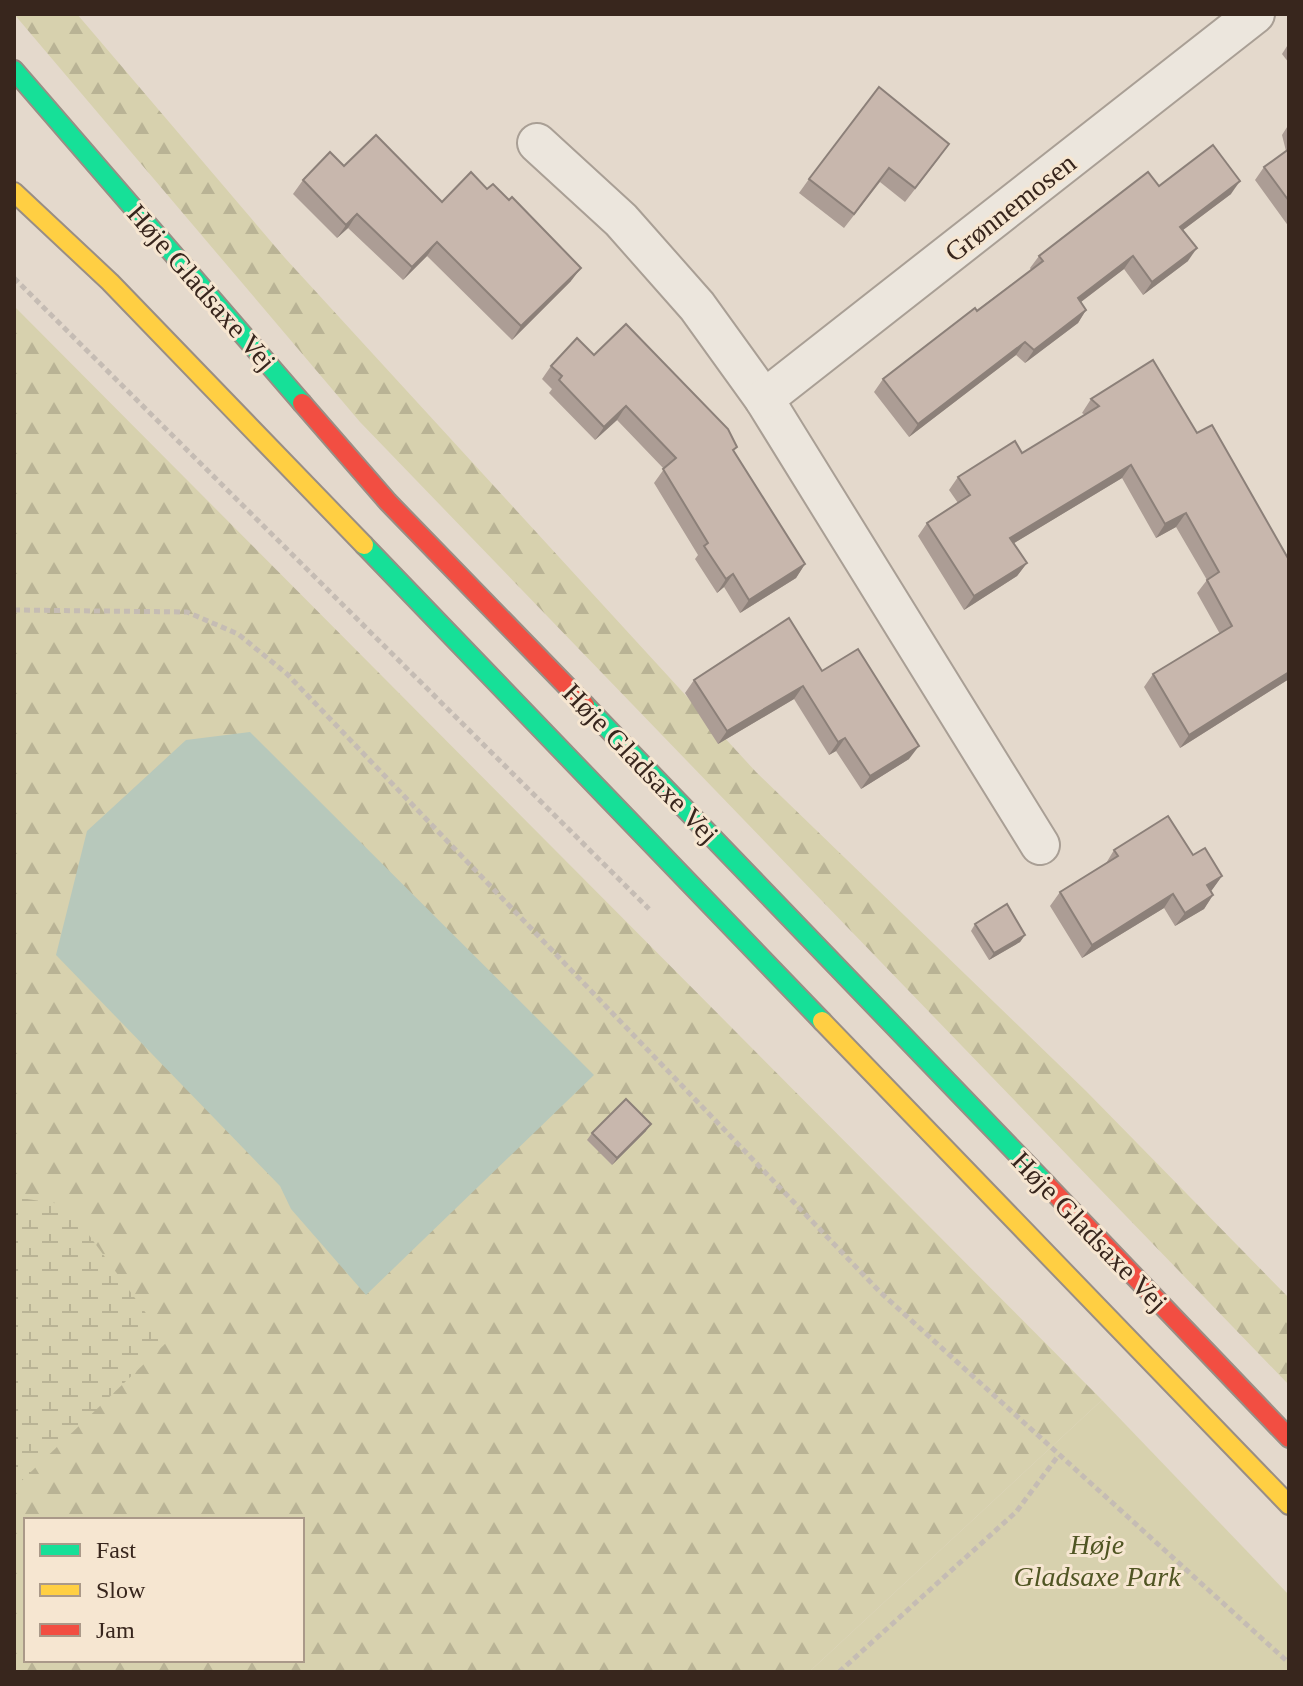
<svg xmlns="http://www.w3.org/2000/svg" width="1303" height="1686" font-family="Georgia,serif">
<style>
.forest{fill:url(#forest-firs);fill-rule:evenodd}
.wetland{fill:url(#wetland-marsh)}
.green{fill:#d7d1ae}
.water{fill:#b7c8bb}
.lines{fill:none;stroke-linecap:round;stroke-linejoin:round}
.street-casing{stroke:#a99f95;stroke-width:42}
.fast-casing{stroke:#998e85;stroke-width:22}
.slow-casing{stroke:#998e85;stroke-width:22}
.jam-casing{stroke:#998e85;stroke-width:22}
.path{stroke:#c5bcb4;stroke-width:5;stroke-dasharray:6 4;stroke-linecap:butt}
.street{stroke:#ece6dd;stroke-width:38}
.fast{stroke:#16e098;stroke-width:18}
.slow{stroke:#ffcf43;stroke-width:18}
.jam{stroke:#f24e42;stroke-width:18}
.wall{fill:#ac9d95}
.shaded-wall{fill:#8c8079}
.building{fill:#c8b7ad;stroke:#8c8079;stroke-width:2}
.labels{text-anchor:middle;stroke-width:6;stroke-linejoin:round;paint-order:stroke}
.street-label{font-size:28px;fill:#38261d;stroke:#f6e6d1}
.park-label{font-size:28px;font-style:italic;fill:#505523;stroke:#f6e6d1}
</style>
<defs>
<pattern id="forest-firs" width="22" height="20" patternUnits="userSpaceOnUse" patternTransform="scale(2)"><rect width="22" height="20" fill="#d7d1ae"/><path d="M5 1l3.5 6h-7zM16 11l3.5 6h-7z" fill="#b9b395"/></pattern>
<pattern id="wetland-marsh" width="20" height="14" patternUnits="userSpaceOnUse" patternTransform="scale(2)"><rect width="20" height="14" fill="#d7d1ae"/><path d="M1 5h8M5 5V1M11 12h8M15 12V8" fill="none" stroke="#b9b395"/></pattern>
</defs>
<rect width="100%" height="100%" fill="#e4d9cc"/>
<g class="forest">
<polygon points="14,14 77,14 285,258 756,772 1086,1091 1289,1298 1289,1385 360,422"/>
<path d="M14,306l1088,1094 -293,272h-795zM26,1520h276v140h-276z"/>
</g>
<polygon class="wetland" points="14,1197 67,1205 167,1342 14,1488"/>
<polygon class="green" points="1102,1400 1289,1595 1289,1672 809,1672"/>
<polygon class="water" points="250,732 594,1075 366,1295 291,1209 280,1186 56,955 87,831 186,740"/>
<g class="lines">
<g class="street-casing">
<g id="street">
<polyline points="537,143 621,220 697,306 764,399 1040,845"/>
<polyline points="764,399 1255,14"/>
</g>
</g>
<g class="fast-casing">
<g id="fast">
<polyline points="14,70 302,403"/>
<polyline points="364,545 822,1021"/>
<polyline points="585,705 1047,1185"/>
</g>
</g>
<g class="slow-casing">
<g id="slow">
<polyline points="14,192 110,282 364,545"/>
<polyline points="822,1021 1289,1505"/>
</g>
</g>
<g class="jam-casing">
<g id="jam">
<polyline points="302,403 388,502 585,705"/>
<polyline points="1047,1185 1289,1438"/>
</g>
</g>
<g class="path">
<polyline points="14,278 649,909"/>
<polyline points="14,610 187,612 238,634 287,674 880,1292 1289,1663"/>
<polyline points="839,1672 1016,1512 1058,1456"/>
</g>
<use href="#street" class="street"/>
<use href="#fast" class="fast"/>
<use href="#slow" class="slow"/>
<use href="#jam" class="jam"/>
</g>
<g class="wall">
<polygon points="1289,43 1289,63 1282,54"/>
<polygon points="1289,124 1289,227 1255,180 1264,167 1286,151 1282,135"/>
<polygon points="940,157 905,202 880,182 844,228 799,193 809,179"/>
<polygon points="344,166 442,202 571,281 512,340 427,256 403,280 348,228 337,238 293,194 303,180"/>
<polygon points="1159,186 1231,194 1183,230 1188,261 1143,295 1124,269 1081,302 1086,310 1078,323 1025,363 1016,355 909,437 874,392 883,379 1031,270 1030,268 1039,256"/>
<polygon points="594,355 734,451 805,564 796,578 740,613 724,587 717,593 695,559 698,555 654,483 664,469 617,420 595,440 549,393 552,389 542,379 551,366"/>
<polygon points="1153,360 1289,679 1180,748 1144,687 1153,674 1220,634 1197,593 1207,580 1176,527 1156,538 1122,478 1014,543 1027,563 1017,576 964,610 918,536 927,523 958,503 949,490 958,477 1022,453 1085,415 1082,413 1091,399"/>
<polygon points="822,671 909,759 861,789 836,751 829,755 794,699 718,744 685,693 694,680"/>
<polygon points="1114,850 1193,855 1222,876 1211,891 1213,895 1204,909 1175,926 1164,908 1082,958 1050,906 1060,892 1105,865"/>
<polygon points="975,924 1025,935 1020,942 989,960 971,931"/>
<polygon points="646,1131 612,1165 587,1140 592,1133"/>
</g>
<g class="shaded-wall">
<polygon points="1240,181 1231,194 1171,239 1180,227"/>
<polygon points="357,214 348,228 337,238 346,225"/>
<polygon points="437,242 427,256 403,280 412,267"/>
<polygon points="1197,248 1188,261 1143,295 1152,282"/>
<polygon points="1133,256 1124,269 1069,311 1078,298"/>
<polygon points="581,268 571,281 512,340 521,326"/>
<polygon points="1086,310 1078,323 1025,363 1034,350"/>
<polygon points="1025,342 1016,355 909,437 918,424"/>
<polygon points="626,406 617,420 595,440 604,427"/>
<polygon points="1131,465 1122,478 1001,551 1010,538"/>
<polygon points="1186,513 1176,527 1156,538 1165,524"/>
<polygon points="1027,563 1017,576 964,610 974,596"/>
<polygon points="805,564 796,578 740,613 749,600"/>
<polygon points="733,574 724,587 717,593 726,579"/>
<polygon points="1289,672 1289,679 1180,748 1189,735"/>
<polygon points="803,686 794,699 718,744 727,731"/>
<polygon points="845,738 836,751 829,755 838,742"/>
<polygon points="919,746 909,759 861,789 870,776"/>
<polygon points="1222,876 1212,890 1198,899 1207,885"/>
<polygon points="1173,894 1164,908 1082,958 1092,945"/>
<polygon points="1213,895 1204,909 1175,926 1185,913"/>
<polygon points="1025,935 1020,942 989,960 994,953"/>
<polygon points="651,1124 646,1131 612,1165 617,1158"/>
</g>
<g class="building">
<polygon points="879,87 949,144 915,188 889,168 854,214 809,179"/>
<polygon points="376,135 442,202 471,172 487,189 493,184 509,200 512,197 581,268 521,326 437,242 412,267 357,214 346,225 303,180 330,152 344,166"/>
<polygon points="1213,145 1240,181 1180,227 1197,248 1152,282 1133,256 1078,298 1086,310 1034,350 1025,342 918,424 883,379 975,308 977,311 1043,261 1039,256 1148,172 1159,186"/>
<polygon points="1289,149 1289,201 1264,167"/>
<polygon points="626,324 728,429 737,447 733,450 805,564 749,600 733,574 726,579 704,546 708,543 663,469 676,458 626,406 604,427 559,380 562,376 551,366 577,338 594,355"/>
<polygon points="1153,360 1197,433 1212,425 1289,560 1289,672 1189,735 1153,674 1232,626 1207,580 1219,572 1186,513 1165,524 1131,465 1010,538 1027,563 974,596 927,523 970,495 958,477 1015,441 1022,453 1099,406 1091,399"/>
<polygon points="789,618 822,671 858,649 919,746 870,776 845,738 838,742 803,686 727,731 694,680"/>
<polygon points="1168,816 1193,855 1205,848 1222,876 1207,885 1213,895 1185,913 1173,894 1092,945 1060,892 1118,856 1114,850"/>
<polygon points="1007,904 1025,935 994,953 975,924"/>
<polygon points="626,1099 651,1124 617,1158 592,1133"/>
</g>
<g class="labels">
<g class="street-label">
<text transform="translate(1010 207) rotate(-38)" y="10">Grønnemosen</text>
<text transform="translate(202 287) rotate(49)" y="10">Høje Gladsaxe Vej</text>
<text transform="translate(641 763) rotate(46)" y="10">Høje Gladsaxe Vej</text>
<text transform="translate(1090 1231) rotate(46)" y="10">Høje Gladsaxe Vej</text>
</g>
<g class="park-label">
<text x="1097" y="1554">Høje<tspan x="1097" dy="32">Gladsaxe Park</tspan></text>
</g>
</g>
<rect width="1303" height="1686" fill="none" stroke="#38261d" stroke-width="32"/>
<rect x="24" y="1518" width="280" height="144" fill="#f6e6d1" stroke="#aa9989" stroke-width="2"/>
<rect x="40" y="1544" width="40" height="12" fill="#16e098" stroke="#aa9989" stroke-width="2"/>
<text x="96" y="1558" font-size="24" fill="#38261d">Fast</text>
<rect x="40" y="1584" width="40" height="12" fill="#ffcf43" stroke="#aa9989" stroke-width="2"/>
<text x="96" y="1598" font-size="24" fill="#38261d">Slow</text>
<rect x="40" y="1624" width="40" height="12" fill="#f24e42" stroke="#aa9989" stroke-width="2"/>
<text x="96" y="1638" font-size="24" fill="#38261d">Jam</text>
</svg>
